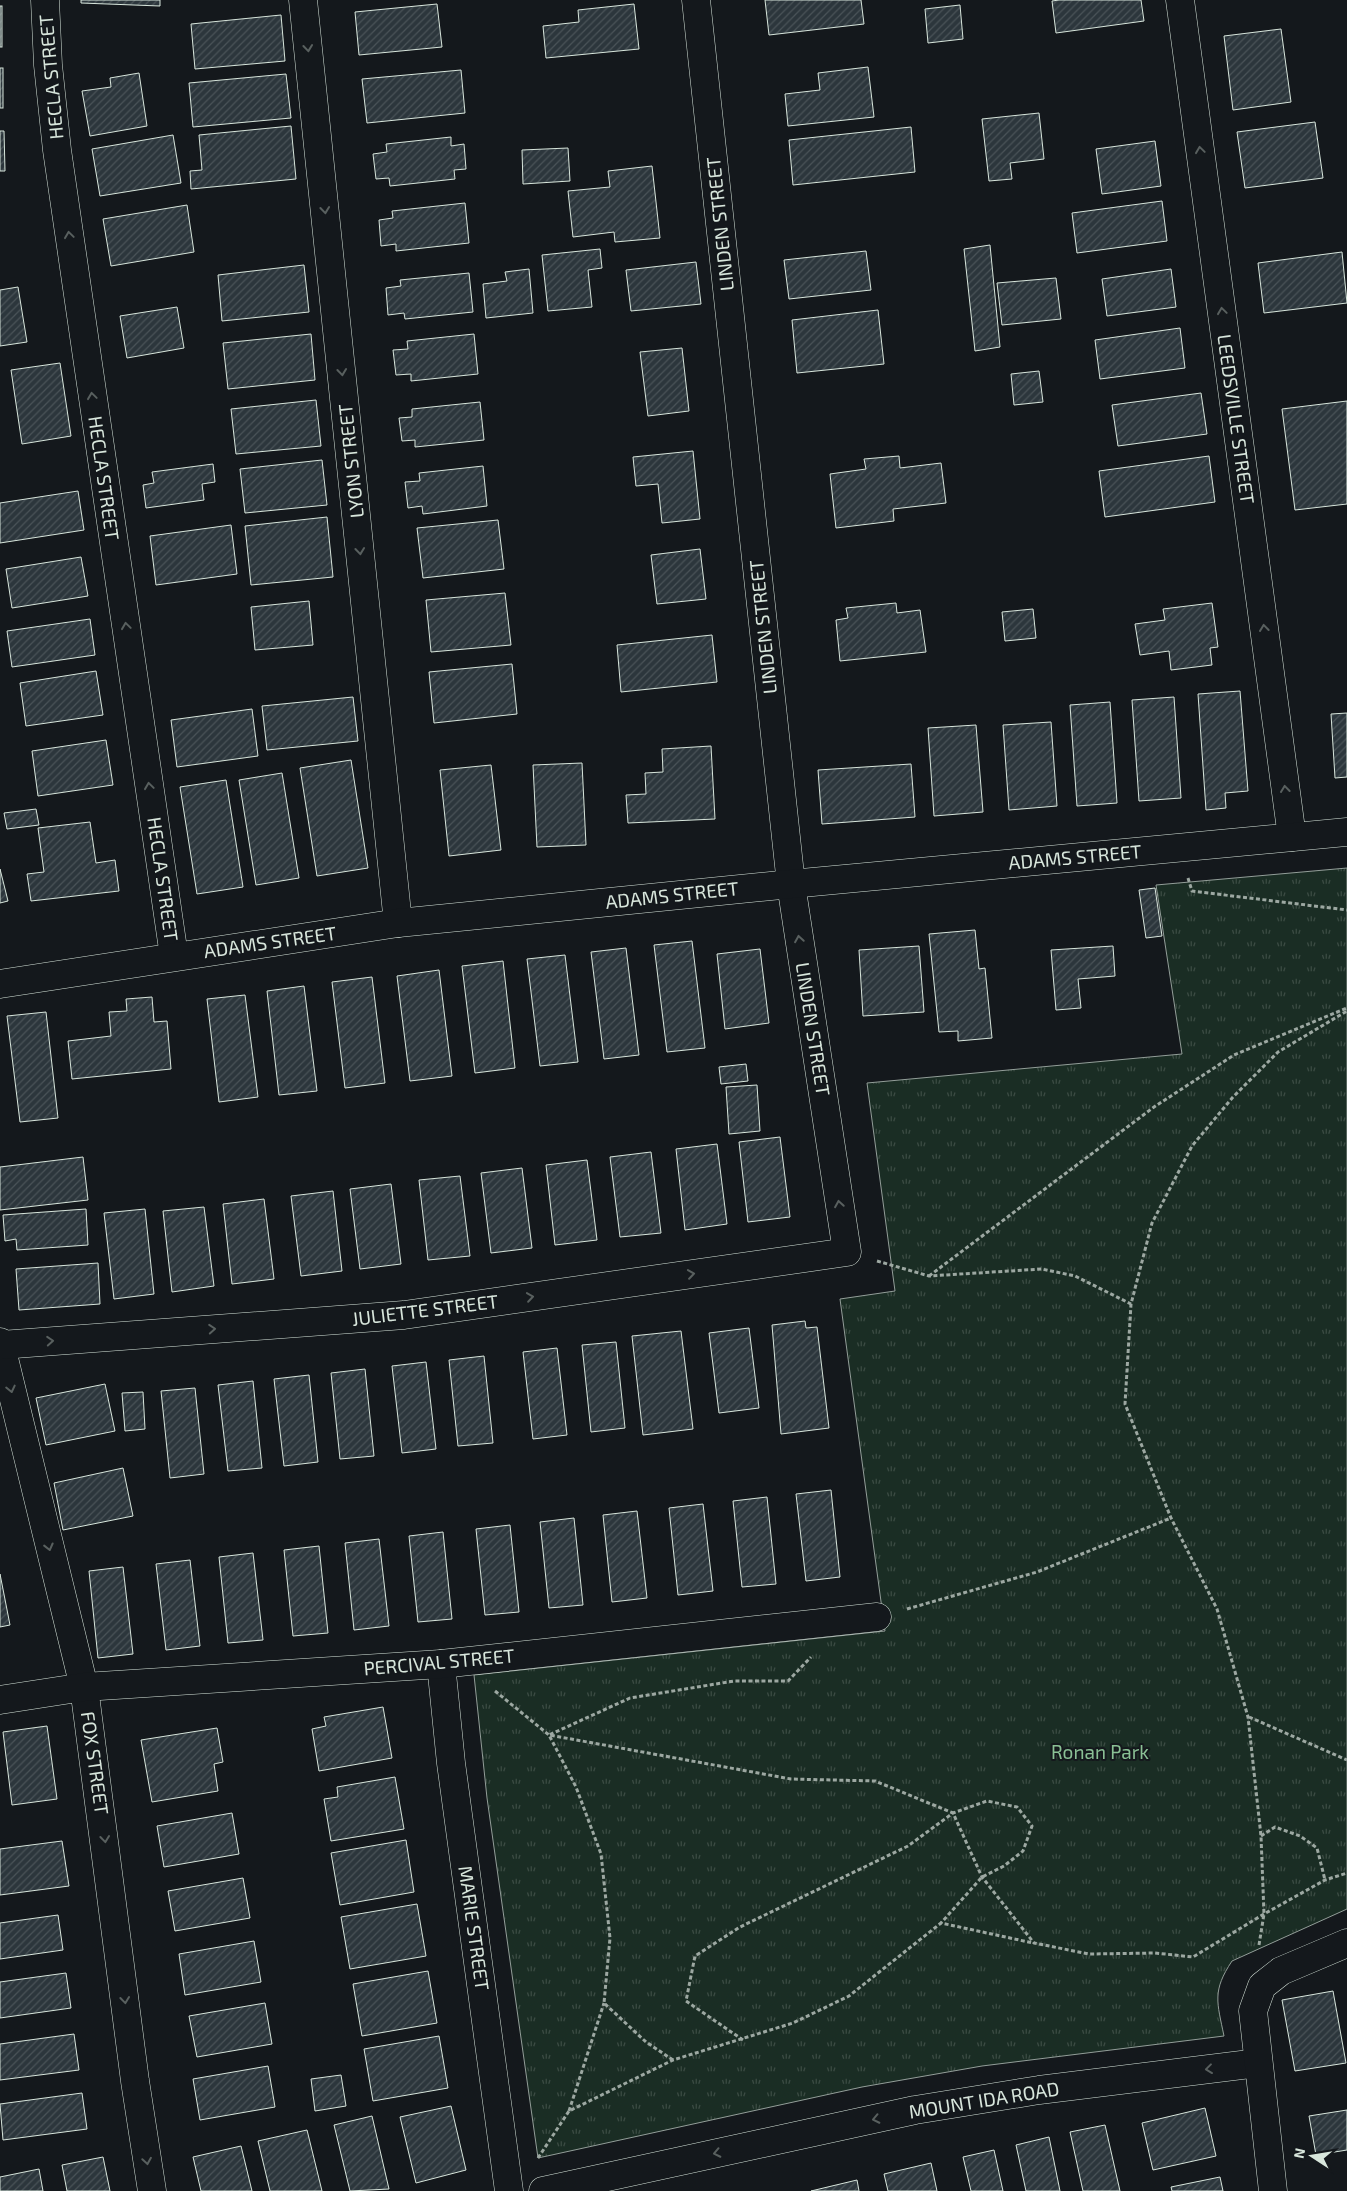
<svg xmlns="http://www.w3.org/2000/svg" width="1347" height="2191" font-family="'Exo 2',sans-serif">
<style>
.park{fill:url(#park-tufts);stroke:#939e99}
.building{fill:url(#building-hatch);stroke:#d8e6dc}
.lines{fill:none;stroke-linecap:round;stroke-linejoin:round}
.street-casing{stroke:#d8e6dc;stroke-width:29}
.secondary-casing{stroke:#d8e6dc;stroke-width:29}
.path{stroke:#9da8a2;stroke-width:3;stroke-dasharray:4 2.5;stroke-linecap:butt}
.street{stroke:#14181c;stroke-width:28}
.secondary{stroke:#14181c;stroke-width:28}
.oneway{stroke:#59605f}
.labels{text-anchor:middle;stroke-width:4;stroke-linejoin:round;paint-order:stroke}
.street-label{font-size:19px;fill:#d8e6dc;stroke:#14181c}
.park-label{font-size:19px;fill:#8ac095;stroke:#14181c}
</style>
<defs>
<pattern id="park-tufts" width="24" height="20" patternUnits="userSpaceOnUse" patternTransform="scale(1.25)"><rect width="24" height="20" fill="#1a2d24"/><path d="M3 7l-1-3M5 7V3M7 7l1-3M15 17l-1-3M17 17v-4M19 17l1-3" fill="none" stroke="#3b4b43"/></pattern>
<pattern id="building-hatch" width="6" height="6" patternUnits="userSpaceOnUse" patternTransform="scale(1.25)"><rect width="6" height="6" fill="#2c363c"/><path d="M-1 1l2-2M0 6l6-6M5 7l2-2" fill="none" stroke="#4a5358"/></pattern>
</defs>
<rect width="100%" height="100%" fill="#14181c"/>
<path class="park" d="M1347,868v1041l-115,52c-20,30 -15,41 -8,75l-242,30 -120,21 -324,71 -51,-360 -13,-123 411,-44 -45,-332 55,-8 -28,-208 315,-29 -26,-169z"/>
<g class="building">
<polygon points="81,0 160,0 160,6 81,3"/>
<polygon points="765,0 861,0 864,24 769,35"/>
<polygon points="1059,0 1141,0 1144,21 1056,33 1052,1"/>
<polygon points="437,4 442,47 359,55 355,12"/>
<polygon points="634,4 639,49 546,58 543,26 579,22 578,10"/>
<polygon points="960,5 963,39 928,43 925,9"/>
<rect x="0" y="6" width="2" height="41"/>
<polygon points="281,15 285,61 195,69 191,24"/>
<polygon points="1281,29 1291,102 1233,110 1224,36"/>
<polygon points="868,67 874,117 788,126 785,94 820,90 818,73"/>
<rect x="0" y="68" width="3" height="40"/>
<polygon points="461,70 465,113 367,123 362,79"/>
<polygon points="139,73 147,126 90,136 82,91 111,87 110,78"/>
<polygon points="286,74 291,118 193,127 189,83"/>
<polygon points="1039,113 1044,159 1010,163 1012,179 989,181 982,119"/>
<polygon points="1315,122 1323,178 1245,188 1237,132"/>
<polygon points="291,126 296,179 191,189 190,171 202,170 199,135"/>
<polygon points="911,127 915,172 793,185 789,140"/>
<polygon points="0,131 4,131 5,171 0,171"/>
<polygon points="173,135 181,183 100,196 92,149"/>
<polygon points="451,137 451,146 464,144 466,169 454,170 455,179 390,186 389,178 376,179 373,154 387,152 386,144"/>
<polygon points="1155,141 1161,186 1102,194 1096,149"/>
<polygon points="568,148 570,181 523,184 522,150"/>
<polygon points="652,166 660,238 615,242 614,232 573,237 568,191 610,187 608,171"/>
<polygon points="1162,201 1167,241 1077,253 1072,213"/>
<polygon points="465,203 469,243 396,251 396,244 381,246 379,220 393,218 392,211"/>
<polygon points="187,205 194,252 111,266 103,219"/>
<polygon points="990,245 1000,347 975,351 964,249"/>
<polygon points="600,249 602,268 588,270 592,307 548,311 542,255"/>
<polygon points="866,251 871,290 789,299 784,260"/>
<polygon points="1342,252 1347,303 1264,313 1258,263"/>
<polygon points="696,262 701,304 631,311 626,270"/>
<polygon points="304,265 309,312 222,321 218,275"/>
<polygon points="529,269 533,313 486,318 483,284 507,281 505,272"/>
<polygon points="1171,269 1176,307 1107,316 1102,279"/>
<polygon points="469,273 473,312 405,319 404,313 388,315 386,288 401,286 400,280"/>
<polygon points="1056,278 1061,319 1002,325 997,283"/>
<polygon points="18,287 27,342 0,346 0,290"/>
<polygon points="177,307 184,348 127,358 120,316"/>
<polygon points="878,310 884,364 797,373 792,320"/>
<polygon points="1180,328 1185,368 1100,379 1095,340"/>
<polygon points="311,334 315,380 228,389 223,343"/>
<polygon points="474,334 478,374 411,381 411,374 396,375 393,350 408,349 407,341"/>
<polygon points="682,348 689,411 648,416 640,352"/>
<polygon points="60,363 71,436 22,444 11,370"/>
<polygon points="1039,371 1043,402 1014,405 1011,374"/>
<polygon points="1201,393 1207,434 1118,446 1112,405"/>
<polygon points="316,400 321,446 236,454 231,409"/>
<polygon points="1347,401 1347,504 1295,510 1282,409"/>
<polygon points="480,402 484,440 415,447 415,440 402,441 399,418 412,417 412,409"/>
<polygon points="693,451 700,519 662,523 658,484 636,486 633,457"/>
<polygon points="899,456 900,468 941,463 946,503 893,509 894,521 836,528 830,474 866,469 864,459"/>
<polygon points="1209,456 1215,502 1105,517 1099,471"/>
<polygon points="322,460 327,505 245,513 240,469"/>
<polygon points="213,464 215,482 202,484 204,500 146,508 143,485 154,483 152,472"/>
<polygon points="483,466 487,506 423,514 422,506 408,508 405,482 420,481 419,473"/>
<polygon points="78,491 84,530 0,543 0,503"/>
<polygon points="327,517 333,577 251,585 245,526"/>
<polygon points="498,520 504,569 423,578 417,528"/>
<polygon points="231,525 237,574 156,585 150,536"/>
<polygon points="700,549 706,599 657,604 651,555"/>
<polygon points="81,557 88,596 12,608 6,569"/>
<polygon points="505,593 511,645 431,652 426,600"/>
<polygon points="309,601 313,645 255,650 251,607"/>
<polygon points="896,603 897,613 920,610 926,652 840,661 836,620 848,618 846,608"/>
<polygon points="1212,603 1218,647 1210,648 1212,665 1171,670 1169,651 1140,655 1135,624 1165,620 1163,609"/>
<polygon points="1033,609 1036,638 1005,641 1002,612"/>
<polygon points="90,619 95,655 12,667 7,631"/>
<polygon points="712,635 717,682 621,692 617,645"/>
<polygon points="512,664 517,714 434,723 429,672"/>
<polygon points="96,671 103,715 26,726 20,683"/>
<polygon points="1240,691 1248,791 1225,793 1226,808 1206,810 1198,694"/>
<polygon points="353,697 358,741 267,750 262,706"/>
<polygon points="1174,697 1181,798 1139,801 1132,700"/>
<polygon points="1110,702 1117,803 1077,806 1070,705"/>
<polygon points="252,709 258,756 177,767 171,720"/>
<polygon points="1347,713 1347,777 1335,778 1331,714"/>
<polygon points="1051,722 1057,806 1009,810 1003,725"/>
<polygon points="976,725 983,812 934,816 928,728"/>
<polygon points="106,740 113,785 38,796 32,751"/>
<polygon points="711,746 715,819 628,823 626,795 646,794 645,773 663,772 662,749"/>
<polygon points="351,760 368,868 317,876 300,768"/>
<polygon points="582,763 586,845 537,847 533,765"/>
<polygon points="911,764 915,817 822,824 818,770"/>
<polygon points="491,765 501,850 449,856 440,770"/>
<polygon points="282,773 299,878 256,885 239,780"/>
<polygon points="226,780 243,887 197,894 180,787"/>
<polygon points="36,809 39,825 7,829 4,813"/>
<polygon points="90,822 96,863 115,860 119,891 31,901 27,874 44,872 38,828"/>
<polygon points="0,869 8,901 0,903"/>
<polygon points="1155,888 1162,936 1146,938 1139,890"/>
<polygon points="975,930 979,969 985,968 992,1038 958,1041 958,1031 939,1032 929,934"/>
<polygon points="692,941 705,1048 667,1052 654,945"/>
<polygon points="919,946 924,1012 863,1016 859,950"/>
<polygon points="1113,946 1115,976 1078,979 1081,1008 1056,1010 1051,950"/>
<polygon points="626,948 639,1055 604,1059 591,952"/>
<polygon points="760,949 769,1023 725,1029 717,954"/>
<polygon points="565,955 578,1062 540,1066 527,959"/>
<polygon points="503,961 515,1068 475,1073 462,966"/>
<polygon points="439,970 452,1076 410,1081 397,976"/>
<polygon points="372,977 385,1083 345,1088 332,982"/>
<polygon points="304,986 317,1091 279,1095 267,991"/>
<polygon points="245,995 258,1097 219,1102 207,999"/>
<polygon points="152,997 154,1022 167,1021 171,1069 72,1079 68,1041 111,1036 109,1012 127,1011 126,999"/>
<polygon points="46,1012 58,1118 20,1122 7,1016"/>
<polygon points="746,1064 748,1081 721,1084 719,1067"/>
<polygon points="757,1085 760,1131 729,1134 726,1087"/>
<polygon points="780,1137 790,1217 748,1222 739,1142"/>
<polygon points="717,1144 727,1224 685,1230 676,1149"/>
<polygon points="651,1152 661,1233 620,1237 610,1157"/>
<polygon points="83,1157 88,1200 0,1210 0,1167"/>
<polygon points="587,1160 597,1240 555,1245 546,1165"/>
<polygon points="522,1168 532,1248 491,1253 481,1173"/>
<polygon points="460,1176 470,1256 428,1260 419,1180"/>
<polygon points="391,1184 401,1264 360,1269 350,1189"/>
<polygon points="333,1191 342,1271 301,1276 291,1196"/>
<polygon points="264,1199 274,1279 232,1284 223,1204"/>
<polygon points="204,1207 214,1286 172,1292 163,1211"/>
<polygon points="86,1209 88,1245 17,1250 16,1239 5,1241 3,1215"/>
<polygon points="145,1209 154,1294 114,1299 104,1213"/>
<polygon points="98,1263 100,1304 19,1310 16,1269"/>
<polygon points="805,1321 806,1328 817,1327 829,1428 781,1434 772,1325"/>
<polygon points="749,1328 759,1408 719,1413 709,1333"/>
<polygon points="681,1331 693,1429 643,1435 632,1336"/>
<polygon points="616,1342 625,1428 591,1432 582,1345"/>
<polygon points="557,1348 567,1435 533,1439 523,1352"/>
<polygon points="484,1356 493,1443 458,1446 449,1360"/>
<polygon points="426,1362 436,1449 402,1453 392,1366"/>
<polygon points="365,1369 374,1456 340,1459 331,1373"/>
<polygon points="309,1375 318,1462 284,1466 274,1379"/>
<polygon points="253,1381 262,1468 228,1471 218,1385"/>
<polygon points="105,1384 115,1431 46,1445 36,1398"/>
<polygon points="195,1388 204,1474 170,1478 161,1391"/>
<polygon points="143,1392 145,1429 125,1431 122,1393"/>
<polygon points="123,1468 133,1516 63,1530 54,1483"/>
<polygon points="831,1490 840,1577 806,1581 796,1494"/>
<polygon points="767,1497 776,1584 742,1587 733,1501"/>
<polygon points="703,1504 713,1591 678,1595 669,1508"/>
<polygon points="637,1511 647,1598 612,1602 603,1515"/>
<polygon points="574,1518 583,1605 549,1608 540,1522"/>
<polygon points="510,1525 519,1612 485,1615 476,1529"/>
<polygon points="443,1532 452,1619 418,1622 409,1536"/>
<polygon points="379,1539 389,1626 354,1630 345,1543"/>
<polygon points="319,1546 328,1633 293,1636 284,1550"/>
<polygon points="253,1553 263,1640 228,1643 219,1557"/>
<polygon points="190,1560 200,1646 166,1650 156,1564"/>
<polygon points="123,1567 133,1654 98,1658 89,1571"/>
<polygon points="0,1574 10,1625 0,1627"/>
<polygon points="383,1707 392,1758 319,1771 312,1729 326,1726 324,1717"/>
<polygon points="47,1726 57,1799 12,1805 3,1732"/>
<polygon points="217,1728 223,1762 214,1764 218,1791 152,1802 141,1740"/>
<polygon points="395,1777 404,1829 331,1841 324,1799 338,1797 337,1787"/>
<polygon points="232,1813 239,1854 164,1867 157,1826"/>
<polygon points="406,1840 414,1892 340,1905 331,1853"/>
<polygon points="62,1841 69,1886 0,1895 0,1849"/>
<polygon points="243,1878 250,1918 175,1931 168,1891"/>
<polygon points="417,1904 426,1956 350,1969 341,1917"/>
<polygon points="58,1915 63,1950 0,1959 0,1923"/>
<polygon points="254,1941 261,1982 185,1995 179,1954"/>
<polygon points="428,1971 437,2023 362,2036 353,1984"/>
<polygon points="66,1973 71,2008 0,2018 0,1982"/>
<polygon points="1333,1991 1346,2063 1295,2071 1282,2000"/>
<polygon points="265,2003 272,2044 197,2057 189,2016"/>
<polygon points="74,2034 79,2070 0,2080 0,2044"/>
<polygon points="439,2036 448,2088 373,2101 364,2049"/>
<polygon points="268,2066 275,2107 200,2120 193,2079"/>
<polygon points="341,2075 346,2106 315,2111 311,2079"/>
<polygon points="82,2093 87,2129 3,2140 0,2104"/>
<polygon points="451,2106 466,2170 416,2183 400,2117"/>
<polygon points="1205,2108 1216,2156 1153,2170 1142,2123"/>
<polygon points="1347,2110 1347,2150 1316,2155 1309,2116"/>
<polygon points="372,2116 389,2189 350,2191 334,2125"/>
<polygon points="1105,2125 1120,2191 1083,2191 1070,2132"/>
<polygon points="307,2130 322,2191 270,2191 258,2141"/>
<polygon points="1049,2137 1060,2191 1026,2191 1016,2145"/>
<polygon points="241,2146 252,2191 201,2191 193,2157"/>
<polygon points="994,2150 1003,2191 971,2191 963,2157"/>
<polygon points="103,2157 110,2191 67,2191 62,2165"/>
<polygon points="931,2163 937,2191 888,2191 884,2174"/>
<polygon points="39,2169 43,2191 0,2191 0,2177"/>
<polygon points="1220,2177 1223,2191 1172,2191 1171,2187"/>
<polygon points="857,2180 859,2191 811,2191"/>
</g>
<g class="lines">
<g class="street-casing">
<g id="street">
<polyline points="45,0 48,65 57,150 174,956"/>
<polyline points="303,0 398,923"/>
<polyline points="1180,0 1292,837"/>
<polyline points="0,1342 84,1687 135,2081 152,2191"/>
<polyline points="1,1345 404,1315 847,1252 791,884 696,0"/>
<polyline points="441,1664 451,1763 509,2191"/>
<polyline points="0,1700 84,1687 441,1664 877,1617"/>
<polyline points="543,2191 915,2110 1039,2090 1258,2063"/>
<polyline points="1273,2191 1253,2011 1262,1986 1281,1971 1347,1943"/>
</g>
</g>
<g class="secondary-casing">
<polyline id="secondary" points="0,984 398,923 791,884 1347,832"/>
</g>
<g class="path">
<polyline points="1188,878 1192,891 1347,910"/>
<polyline points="877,1261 929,1276 1042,1269 1075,1276 1131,1304"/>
<polyline points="929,1276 1154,1107 1234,1055 1347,1008"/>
<polyline points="907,1609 1037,1572 1171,1518"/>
<polyline points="495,1691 549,1735 791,1779 875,1781 953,1813 982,1877 1034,1943 1089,1954 1155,1953 1193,1957 1264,1914 1325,1880 1347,1873"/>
<polyline points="1249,1717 1347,1760"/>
<polyline points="1261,1836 1275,1827 1300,1836 1317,1848 1325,1880"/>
<polyline points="1259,1945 1264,1914 1261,1836 1248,1717 1217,1609 1171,1518 1125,1404 1131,1304 1152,1223 1192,1146 1233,1097 1278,1052 1347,1011"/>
<polyline points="743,2040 686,2001 695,1956 740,1927 908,1846 953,1813 987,1801 1017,1807 1032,1826 1023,1851 1004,1866 982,1877 941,1923"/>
<polyline points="673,2060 646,2042 604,2003 610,1938 601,1854 576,1787 549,1735 630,1698 734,1681 788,1681 811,1657"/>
<polyline points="569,2111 604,2003"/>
<polyline points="538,2158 569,2111 673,2060 793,2023 849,1996 941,1923 1033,1943"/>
</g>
<use href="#street" class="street"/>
<use href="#secondary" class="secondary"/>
</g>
<defs><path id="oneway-chevron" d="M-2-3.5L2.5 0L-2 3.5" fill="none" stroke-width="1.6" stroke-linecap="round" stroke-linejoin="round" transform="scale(1.25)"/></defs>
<g class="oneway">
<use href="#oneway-chevron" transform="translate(308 48) rotate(84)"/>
<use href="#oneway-chevron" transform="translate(1200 150) rotate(-98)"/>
<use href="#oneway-chevron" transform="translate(325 210) rotate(84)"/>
<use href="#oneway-chevron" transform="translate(69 235) rotate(-98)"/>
<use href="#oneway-chevron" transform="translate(1222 311) rotate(-98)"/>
<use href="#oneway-chevron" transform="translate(342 372) rotate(84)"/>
<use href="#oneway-chevron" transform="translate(92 396) rotate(-98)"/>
<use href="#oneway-chevron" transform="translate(360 551) rotate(84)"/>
<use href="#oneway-chevron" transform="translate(126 626) rotate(-98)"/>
<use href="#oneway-chevron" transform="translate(1264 628) rotate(-97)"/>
<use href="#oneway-chevron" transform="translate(149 786) rotate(-98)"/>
<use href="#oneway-chevron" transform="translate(1285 789) rotate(-97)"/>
<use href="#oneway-chevron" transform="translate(799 939) rotate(-99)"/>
<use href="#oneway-chevron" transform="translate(839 1204) rotate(-99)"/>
<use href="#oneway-chevron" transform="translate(691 1274) rotate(-8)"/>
<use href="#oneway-chevron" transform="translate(530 1297) rotate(-8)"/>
<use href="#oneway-chevron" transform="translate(212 1329) rotate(-4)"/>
<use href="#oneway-chevron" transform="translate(50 1341) rotate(-4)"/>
<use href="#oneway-chevron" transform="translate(11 1389) rotate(77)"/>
<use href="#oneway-chevron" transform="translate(49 1547) rotate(76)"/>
<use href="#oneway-chevron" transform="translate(105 1839) rotate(83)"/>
<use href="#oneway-chevron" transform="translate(125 2000) rotate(83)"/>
<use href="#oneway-chevron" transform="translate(1209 2069) rotate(173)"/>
<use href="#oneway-chevron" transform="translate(876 2119) rotate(168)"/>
<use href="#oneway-chevron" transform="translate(717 2153) rotate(168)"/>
<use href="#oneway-chevron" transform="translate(147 2161) rotate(81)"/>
</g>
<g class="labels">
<g class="street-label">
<text transform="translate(51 77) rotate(-95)" y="7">HECLA STREET</text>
<text transform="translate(720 224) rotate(-96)" y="7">LINDEN STREET</text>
<text transform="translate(1236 419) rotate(82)" y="7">LEEDSVILLE STREET</text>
<text transform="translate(351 461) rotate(-96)" y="7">LYON STREET</text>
<text transform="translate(104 478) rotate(82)" y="7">HECLA STREET</text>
<text transform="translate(763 627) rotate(-96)" y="7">LINDEN STREET</text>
<text transform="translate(1075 857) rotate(-5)" y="7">ADAMS STREET</text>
<text transform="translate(163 879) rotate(82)" y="7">HECLA STREET</text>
<text transform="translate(672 895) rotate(-6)" y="7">ADAMS STREET</text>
<text transform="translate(270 942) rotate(-8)" y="7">ADAMS STREET</text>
<text transform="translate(813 1029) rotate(81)" y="7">LINDEN STREET</text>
<text transform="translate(425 1310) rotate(-7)" y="7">JULIETTE STREET</text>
<text transform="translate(439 1662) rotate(-5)" y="7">PERCIVAL STREET</text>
<text transform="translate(95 1763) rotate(82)" y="7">FOX STREET</text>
<text transform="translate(474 1928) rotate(82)" y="7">MARIE STREET</text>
<text transform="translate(984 2100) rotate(-9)" y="7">MOUNT IDA ROAD</text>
</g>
<g class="park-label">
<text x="1100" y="1759">Ronan Park</text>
</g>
</g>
<g transform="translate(1312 2156) rotate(282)" stroke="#14181c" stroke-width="4" paint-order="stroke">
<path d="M0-4L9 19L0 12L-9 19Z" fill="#d8e6dc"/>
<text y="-8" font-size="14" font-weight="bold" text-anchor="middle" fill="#d8e6dc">N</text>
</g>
</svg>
